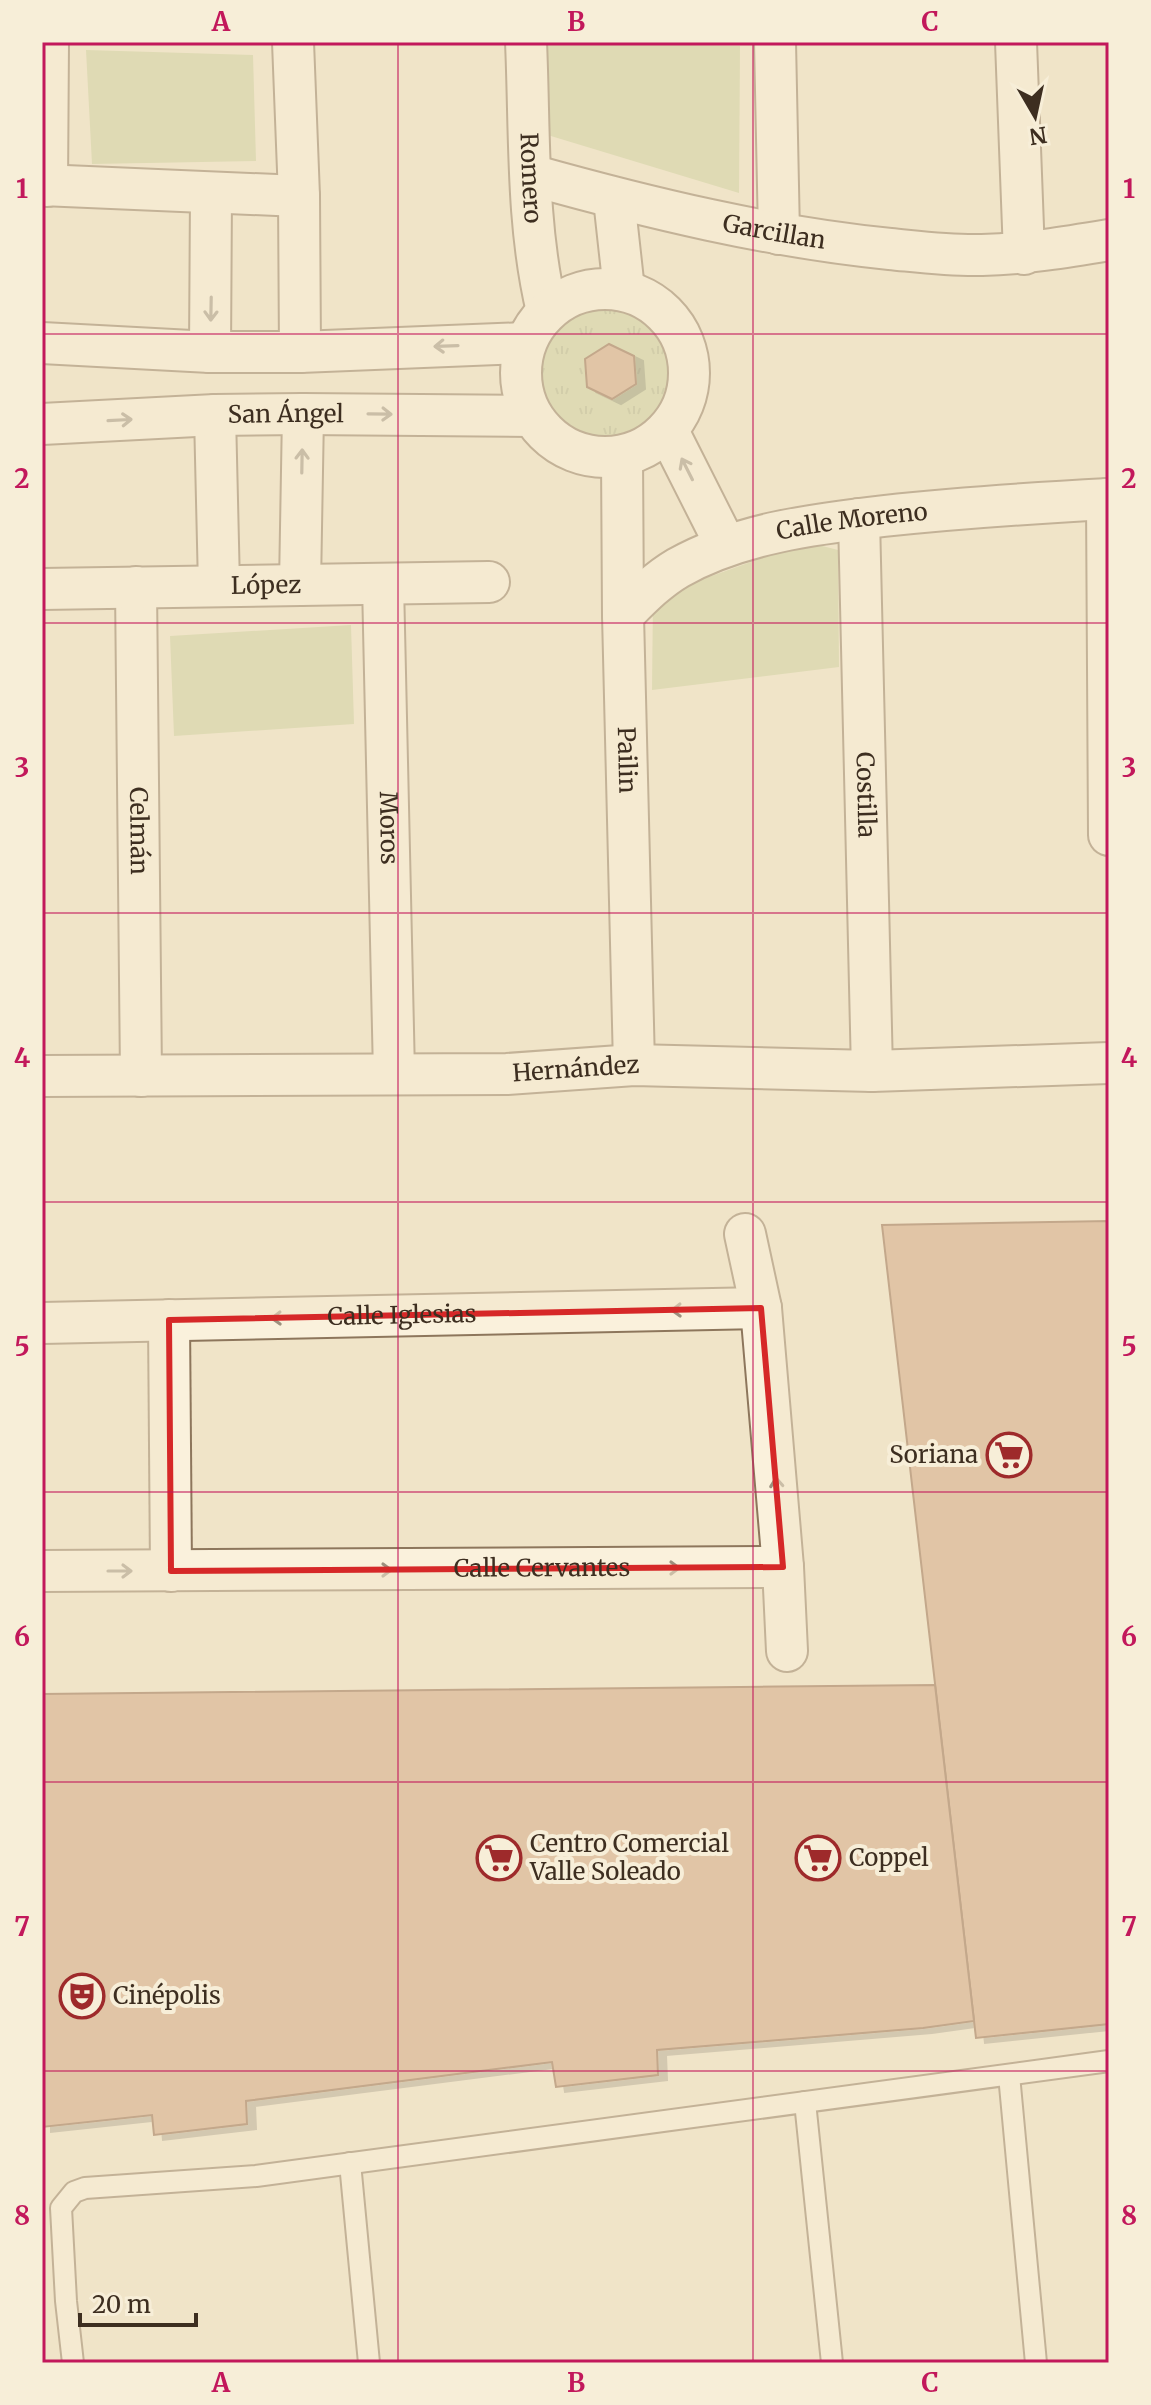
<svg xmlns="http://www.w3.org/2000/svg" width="1151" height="2405" font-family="Merriweather,serif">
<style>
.grass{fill:url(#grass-tufts)}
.park{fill:#c9cf9b}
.building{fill:#cf9f7d;stroke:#8d5f41;stroke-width:2;filter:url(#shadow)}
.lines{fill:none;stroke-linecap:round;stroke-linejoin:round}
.lane-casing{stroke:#8d765c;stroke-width:24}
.street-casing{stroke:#8d765c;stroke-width:44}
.lane{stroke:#faf1dc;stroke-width:20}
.street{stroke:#faf1dc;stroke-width:40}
.oneway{stroke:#9c907e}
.marked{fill:none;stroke:#d62828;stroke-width:6;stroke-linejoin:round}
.grid{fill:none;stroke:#c2185b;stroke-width:2;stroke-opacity:0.55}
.labels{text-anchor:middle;stroke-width:8;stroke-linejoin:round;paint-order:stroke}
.street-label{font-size:24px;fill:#3d2e20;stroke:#f7eed8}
.poi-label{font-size:24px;fill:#3d2e20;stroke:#f7eed8;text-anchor:start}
.neatline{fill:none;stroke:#c2185b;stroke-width:3}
.grid-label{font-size:26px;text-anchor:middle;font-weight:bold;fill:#c2185b}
</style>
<defs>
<pattern id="grass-tufts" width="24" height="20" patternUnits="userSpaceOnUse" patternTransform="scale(2)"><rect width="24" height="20" fill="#c9cf9b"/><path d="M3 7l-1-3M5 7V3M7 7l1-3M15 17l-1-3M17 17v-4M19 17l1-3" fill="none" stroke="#aeb285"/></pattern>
<filter id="shadow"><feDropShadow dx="9" dy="5" stdDeviation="0" flood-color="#0004"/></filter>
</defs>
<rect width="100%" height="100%" fill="#f0e4c8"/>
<circle class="grass" cx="606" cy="373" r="75"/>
<g class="park">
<polygon points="538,42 740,46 739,193 541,133"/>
<polygon points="86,50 253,55 256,161 92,164"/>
<polygon points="807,542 838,550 839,667 652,690 653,597"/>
<polygon points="351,625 354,724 174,736 170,636"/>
</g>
<g class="building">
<polygon points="609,344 634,356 636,384 612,399 587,387 585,359"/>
<polygon points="1109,1221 1109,2024 976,2038 882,1225"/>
<polygon points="935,1685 974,2021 923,2028 657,2050 658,2075 556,2087 552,2062 246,2101 247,2124 154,2135 152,2115 42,2127 42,1694"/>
</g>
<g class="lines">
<g class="lane-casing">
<g id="lane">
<polyline points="1009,2075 1036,2363"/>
<polyline points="805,2102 832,2363"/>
<polyline points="350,2163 369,2363"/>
<polyline points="73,2363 66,2301 61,2208 74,2192 85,2188 256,2176 1109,2061"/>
</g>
</g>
<g class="street-casing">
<g id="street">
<polyline points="293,42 299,196 300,352"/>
<path id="s1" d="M526,42c4,90 0,182 21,269"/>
<polyline points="775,42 779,234"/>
<polyline points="1016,42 1024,254"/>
<path id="s2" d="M531,175c118,33 238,62 359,74 31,3 61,7 92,6 43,-1 85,-8 127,-15"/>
<polyline points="42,185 299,196"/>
<polyline points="47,186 48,42"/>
<polyline points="614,199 624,290"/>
<circle cx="605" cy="373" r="84"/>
<polyline points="42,343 210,352 300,352 524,343"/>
<polyline points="210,352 211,194"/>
<polyline points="215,415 219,586"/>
<path id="s3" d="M42,424l173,-9 88,-1 228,2"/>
<polyline points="668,431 726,546"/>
<path id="s4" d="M622,456l1,159 11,450"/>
<polyline points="1107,499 1109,835"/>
<path id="s5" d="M859,519l13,552"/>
<path id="s6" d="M383,584l11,490"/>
<polyline points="300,585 303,414"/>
<path id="s7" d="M136,587l5,489"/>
<path id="s8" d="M42,589l447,-7"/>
<path id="s9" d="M623,615c17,-17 33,-34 55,-47 62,-35 137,-44 206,-52 75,-8 150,-13 225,-17"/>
<path id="s10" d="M42,1076l465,-2 127,-9 238,6 237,-8"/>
<polyline points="745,1234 761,1308 783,1567 787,1651"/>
<polyline points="169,1320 171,1571"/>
<path id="s11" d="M42,1323l719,-15"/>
<path id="s12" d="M42,1571l741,-4"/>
</g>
</g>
<use href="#lane" class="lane"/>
<use href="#street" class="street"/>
</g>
<defs><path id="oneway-shaft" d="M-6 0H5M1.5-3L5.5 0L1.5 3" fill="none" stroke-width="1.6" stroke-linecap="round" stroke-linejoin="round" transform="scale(2)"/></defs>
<g class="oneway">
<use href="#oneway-shaft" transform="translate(211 309) rotate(91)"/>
<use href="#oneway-shaft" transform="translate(446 346) rotate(178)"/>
<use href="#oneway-shaft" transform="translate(380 414) rotate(1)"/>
<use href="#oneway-shaft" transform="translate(120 420) rotate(-3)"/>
<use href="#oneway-shaft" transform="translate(302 461) rotate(-89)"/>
<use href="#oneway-shaft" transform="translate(687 469) rotate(-117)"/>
<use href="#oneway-shaft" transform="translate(683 1310) rotate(179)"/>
<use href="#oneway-shaft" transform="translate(283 1318) rotate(179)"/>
<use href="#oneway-shaft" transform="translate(777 1489) rotate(-95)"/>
<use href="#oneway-shaft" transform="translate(668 1568)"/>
<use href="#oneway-shaft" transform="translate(380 1570)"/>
<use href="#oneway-shaft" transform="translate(120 1571)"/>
</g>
<path d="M0 0H1151V2405H0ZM761,1308l22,259 -612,4 -2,-251z" fill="#f0e4c8" fill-opacity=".55" fill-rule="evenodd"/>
<path class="marked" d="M761,1308l22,259 -612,4 -2,-251z"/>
<path class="grid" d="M398,42v2321M753,42v2321M42,334h1067M42,623h1067M42,913h1067M42,1202h1067M42,1492h1067M42,1782h1067M42,2071h1067"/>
<defs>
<g id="supermarket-ring" transform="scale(2.3)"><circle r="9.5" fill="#f7eed8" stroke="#9e2a2b" stroke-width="1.5"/><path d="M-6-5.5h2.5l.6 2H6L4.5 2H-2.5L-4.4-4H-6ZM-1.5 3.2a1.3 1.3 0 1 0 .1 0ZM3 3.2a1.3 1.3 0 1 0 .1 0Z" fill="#9e2a2b"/></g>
<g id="theatre-ring" transform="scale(2.3)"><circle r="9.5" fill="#f7eed8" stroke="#9e2a2b" stroke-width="1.5"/><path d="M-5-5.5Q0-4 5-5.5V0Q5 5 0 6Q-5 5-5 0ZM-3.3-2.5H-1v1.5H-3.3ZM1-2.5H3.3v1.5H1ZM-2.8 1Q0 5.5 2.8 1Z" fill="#9e2a2b"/></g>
</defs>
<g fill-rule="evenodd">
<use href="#supermarket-ring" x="1009" y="1455"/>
<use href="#supermarket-ring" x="499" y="1858"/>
<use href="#supermarket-ring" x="818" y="1858"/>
<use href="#theatre-ring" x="82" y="1996"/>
</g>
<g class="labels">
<g class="street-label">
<text dy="8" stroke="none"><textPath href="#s1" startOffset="136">Romero</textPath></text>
<text dy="8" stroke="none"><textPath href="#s2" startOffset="250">Garcillan</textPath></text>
<text dy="8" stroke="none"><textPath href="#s3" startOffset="244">San Ángel</textPath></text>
<text dy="8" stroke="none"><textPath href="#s9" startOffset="254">Calle Moreno</textPath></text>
<text dy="8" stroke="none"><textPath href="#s8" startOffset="224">López</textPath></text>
<text dy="8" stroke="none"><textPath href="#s4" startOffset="304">Pailin</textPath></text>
<text dy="8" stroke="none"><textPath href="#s5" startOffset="276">Costilla</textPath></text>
<text dy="8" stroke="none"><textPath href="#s6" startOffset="244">Moros</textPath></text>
<text dy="8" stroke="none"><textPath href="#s7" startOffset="244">Celmán</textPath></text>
<text dy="8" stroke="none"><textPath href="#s10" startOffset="534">Hernández</textPath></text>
<text dy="8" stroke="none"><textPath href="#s11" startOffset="360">Calle Iglesias</textPath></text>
<text dy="8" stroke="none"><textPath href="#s12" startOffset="500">Calle Cervantes</textPath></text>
</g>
<g class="poi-label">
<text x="978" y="1463" text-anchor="end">Soriana</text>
<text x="530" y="1852">Centro Comercial<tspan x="530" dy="28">Valle Soleado</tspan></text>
<text x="849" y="1866">Coppel</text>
<text x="113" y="2004">Cinépolis</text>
</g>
</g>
<rect width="1151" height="2405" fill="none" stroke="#f7eed8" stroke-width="88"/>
<g transform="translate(1035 116) rotate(171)" stroke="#f7eed8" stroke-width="6" paint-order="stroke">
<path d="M0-6L14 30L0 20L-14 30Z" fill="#3d2e20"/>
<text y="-12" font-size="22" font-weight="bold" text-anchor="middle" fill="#3d2e20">N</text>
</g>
<path d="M80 2313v12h116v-12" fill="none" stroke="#3d2e20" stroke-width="4"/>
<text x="92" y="2313" font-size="24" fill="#3d2e20" stroke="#f7eed8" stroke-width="6" paint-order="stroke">20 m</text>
<rect x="44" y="44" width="1063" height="2317" class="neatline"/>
<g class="grid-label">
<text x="221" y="31">A</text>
<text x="576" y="31">B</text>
<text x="930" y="31">C</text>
<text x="22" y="198">1</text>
<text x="1129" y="198">1</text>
<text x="22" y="488">2</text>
<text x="1129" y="488">2</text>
<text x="22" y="777">3</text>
<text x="1129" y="777">3</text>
<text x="22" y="1067">4</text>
<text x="1129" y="1067">4</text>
<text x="22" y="1356">5</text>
<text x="1129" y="1356">5</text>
<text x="22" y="1646">6</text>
<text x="1129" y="1646">6</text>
<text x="22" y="1936">7</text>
<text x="1129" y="1936">7</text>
<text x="22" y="2225">8</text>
<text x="1129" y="2225">8</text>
<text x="221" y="2392">A</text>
<text x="576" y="2392">B</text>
<text x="930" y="2392">C</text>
</g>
</svg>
